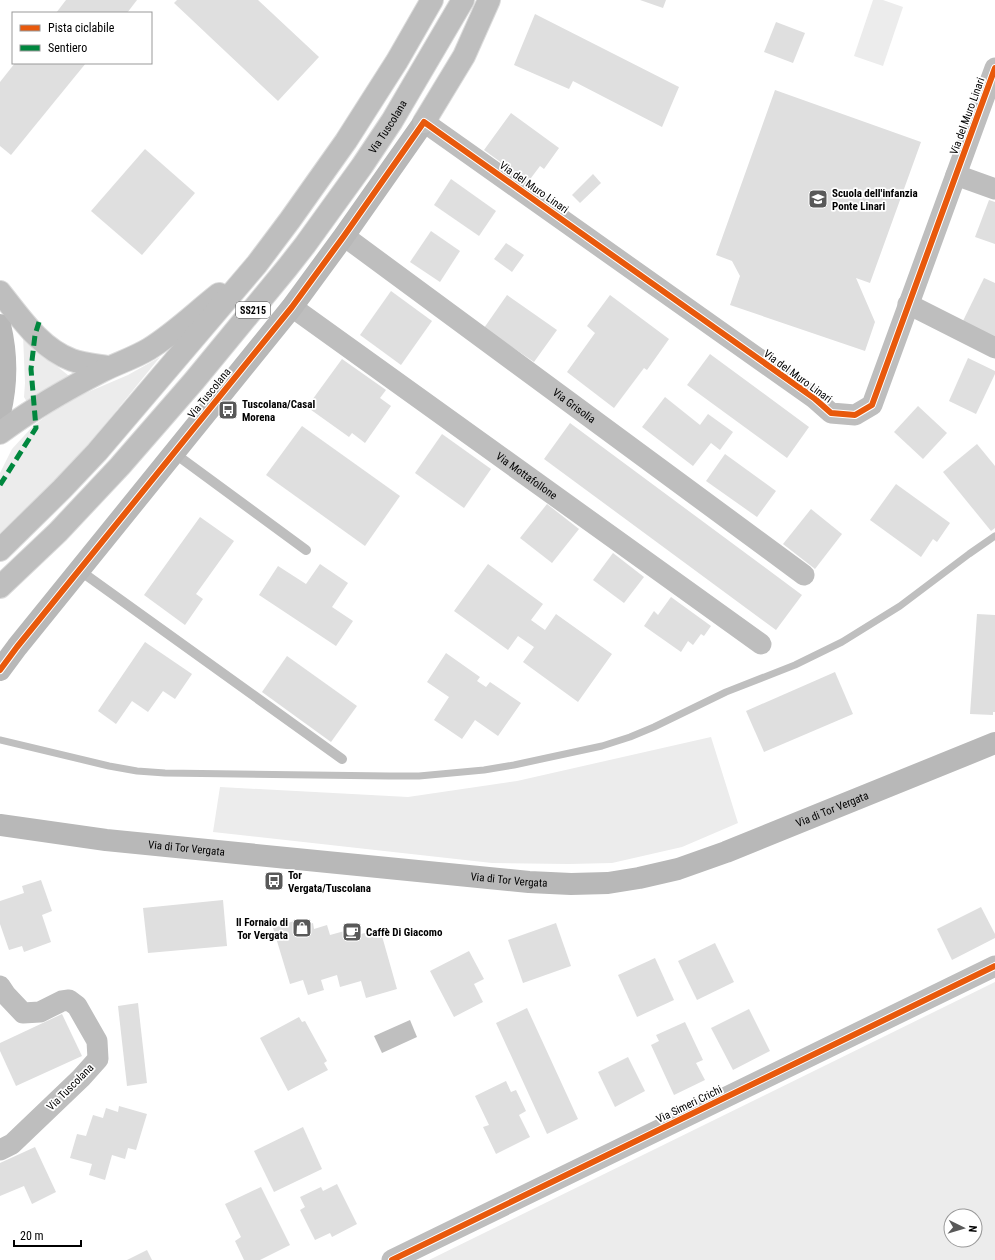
<svg xmlns="http://www.w3.org/2000/svg" width="995" height="1260" font-family="'Roboto Condensed',sans-serif">
<style>
.green{fill:#ececec;fill-rule:evenodd}
.water{fill:#bfbfbf}
.lines{fill:none;stroke-linecap:round;stroke-linejoin:round}
.stream{stroke:#bfbfbf;stroke-width:7}
.building{fill:#dfdfdf}
.primary-casing{stroke:#dbdbdb;stroke-width:24}
.lane{stroke:#bebebe;stroke-width:10}
.street{stroke:#bebebe;stroke-width:21}
.secondary{stroke:#b8b8b8;stroke-width:22}
.primary{stroke:#bebebe;stroke-width:22}
.quiet{stroke:#00873e;stroke-width:5;stroke-dasharray:10 5;stroke-linecap:butt}
.cycleway-casing{stroke:#fff;stroke-width:8}
.cycleway{stroke:#e8590c;stroke-width:6}
.labels{text-anchor:middle;stroke-width:3.5;stroke-linejoin:round;paint-order:stroke}
.shield{fill:#fff;stroke:#4c4c4c;stroke-width:1}
.shield-label{font-size:10px;font-weight:bold;fill:#000}
.street-label{font-size:11px;fill:#000;stroke:#fff}
.poi-label{font-size:11px;font-weight:bold;fill:#000;stroke:#fff;text-anchor:start}
</style>
<rect width="100%" height="100%" fill="#fff"/>
<g class="green">
<polygon points="873,0 883,0 903,7 883,66 854,56"/>
<polygon points="23,335 37,350 69,376 27,402 24,397 25,383"/>
<polygon points="160,357 90,443 17,520 0,535 0,473 12,449 34,425 67,401 128,375"/>
<polygon points="711,737 738,823 682,847 612,863 569,864 492,863 213,832 220,787 408,797 517,781"/>
<path d="M995,982v278h-566zM951,1216h24v24h-24z"/>
</g>
<polygon class="water" points="410,1020 417,1037 382,1053 374,1036"/>
<g class="lines">
<polyline class="stream" points="0,740 109,766 137,771 165,773 389,776 419,776 484,770 514,765 602,746 630,737 654,727 726,692 795,665 842,642 900,606 969,554 995,536"/>
</g>
<g class="building">
<polygon points="66,0 137,0 127,13 56,13"/>
<polygon points="177,0 258,0 319,57 278,101 174,3"/>
<polygon points="640,0 666,0 663,8"/>
<polygon points="535,14 679,87 662,127 573,81 569,89 514,65"/>
<polygon points="776,22 805,33 793,63 764,52"/>
<polygon points="15,63 86,63 11,155 0,146 0,82"/>
<polygon points="775,90 921,142 870,283 856,278 875,322 865,351 730,305 740,276 732,261 716,255"/>
<polygon points="511,113 559,148 544,169 540,166 528,182 484,150"/>
<polygon points="145,149 195,193 142,255 91,211"/>
<polygon points="593,174 601,183 580,203 572,195"/>
<polygon points="451,179 496,211 479,236 434,205"/>
<polygon points="989,200 995,202 995,244 975,237"/>
<polygon points="431,231 460,251 440,282 410,262"/>
<polygon points="506,243 524,255 512,272 494,259"/>
<polygon points="984,278 995,283 995,341 961,325"/>
<polygon points="391,291 432,321 401,365 360,335"/>
<polygon points="507,295 557,330 534,362 484,328"/>
<polygon points="610,295 669,339 647,370 644,368 614,408 567,372 595,333 587,326"/>
<polygon points="710,354 809,427 787,458 687,385"/>
<polygon points="968,358 995,371 995,374 976,414 949,401"/>
<polygon points="342,359 386,390 380,398 391,406 365,443 352,433 349,437 307,407"/>
<polygon points="665,397 700,425 708,414 733,432 720,450 711,443 693,466 642,427"/>
<polygon points="918,406 947,433 923,459 894,432"/>
<polygon points="570,423 802,595 776,630 544,459"/>
<polygon points="302,426 400,496 365,546 266,475"/>
<polygon points="442,434 491,469 464,508 415,473"/>
<polygon points="977,444 995,466 995,528 991,531 943,472"/>
<polygon points="725,454 776,491 757,517 706,481"/>
<polygon points="896,484 950,523 937,542 933,539 921,557 870,520"/>
<polygon points="547,504 579,529 552,563 520,538"/>
<polygon points="811,509 842,534 815,569 783,544"/>
<polygon points="200,517 234,541 196,594 203,599 185,625 144,595"/>
<polygon points="613,553 644,577 624,603 593,580"/>
<polygon points="320,564 348,583 332,607 353,621 336,646 259,595 278,566 306,584"/>
<polygon points="488,564 543,604 531,620 545,630 556,614 612,654 578,702 523,662 534,647 518,636 508,650 454,611"/>
<polygon points="671,597 711,626 704,636 701,634 693,645 688,641 681,652 644,626 654,611 658,615"/>
<polygon points="977,614 995,615 995,712 993,712 993,715 970,714"/>
<polygon points="145,642 192,674 175,699 163,691 148,712 132,701 116,724 98,711"/>
<polygon points="446,653 480,677 477,681 486,687 490,682 521,703 498,736 475,720 462,739 434,720 449,697 427,682"/>
<polygon points="287,656 357,706 331,742 262,692"/>
<polygon points="835,672 853,714 764,752 746,711"/>
<polygon points="41,880 52,911 42,915 51,942 24,952 22,946 9,950 0,924 0,901 24,893 22,886"/>
<polygon points="223,900 227,946 148,953 143,908"/>
<polygon points="981,907 995,934 995,938 952,960 937,929"/>
<polygon points="294,921 296,928 313,923 314,929 327,925 330,935 359,927 361,934 380,929 397,989 366,998 361,981 340,987 337,975 321,980 324,990 308,995 303,980 290,984 273,928"/>
<polygon points="556,923 571,966 523,983 508,940"/>
<polygon points="715,943 734,982 697,1000 678,961"/>
<polygon points="469,951 484,979 474,984 483,1002 454,1017 430,971"/>
<polygon points="655,958 674,1000 637,1017 618,975"/>
<polygon points="138,1003 147,1083 127,1086 118,1006"/>
<polygon points="527,1008 578,1119 547,1134 496,1023"/>
<polygon points="749,1009 770,1051 733,1070 711,1028"/>
<polygon points="62,1014 82,1056 16,1086 0,1051 0,1043"/>
<polygon points="299,1017 302,1022 305,1021 327,1061 324,1063 328,1070 288,1091 260,1038"/>
<polygon points="685,1022 703,1060 696,1063 705,1080 674,1095 651,1045 659,1041 656,1035"/>
<polygon points="628,1057 645,1091 615,1107 598,1072"/>
<polygon points="506,1081 511,1092 516,1090 526,1111 519,1115 530,1137 496,1154 483,1127 489,1125 475,1096"/>
<polygon points="119,1106 147,1114 136,1150 128,1148 125,1159 112,1155 105,1180 89,1175 92,1164 70,1158 77,1134 86,1136 93,1115 103,1118 106,1108 118,1112"/>
<polygon points="303,1127 322,1169 274,1192 254,1151"/>
<polygon points="35,1147 56,1192 32,1204 24,1186 0,1196 0,1163"/>
<polygon points="337,1184 357,1224 332,1237 330,1233 315,1240 300,1210 305,1207 300,1197 321,1187 323,1191"/>
<polygon points="261,1187 290,1245 260,1260 244,1260 235,1241 241,1237 225,1204"/>
<polygon points="147,1250 152,1260 127,1260"/>
</g>
<g class="lines">
<g class="primary-casing">
<g id="primary">
<polyline points="424,122 464,56 489,0"/>
<path d="M0,292c20,25 40,56 72,68 11,4 24,5 36,7"/>
<path d="M0,433c32,-24 67,-44 102,-62 16,-8 32,-13 47,-22 26,-16 47,-37 70,-55"/>
<polyline points="0,550 62,489 97,452 257,264 290,220 346,141 397,61 432,0"/>
<path id="s4" d="M0,587l58,-55 62,-66 74,-85 93,-113 18,-23 57,-79 30,-45 71,-121"/>
</g>
</g>
<g class="lane">
<polyline points="174,453 306,550"/>
<polyline points="79,570 342,759"/>
</g>
<g class="street">
<polyline points="424,122 814,398 831,413 855,415 872,405 995,68"/>
<polyline points="956,175 995,189"/>
<path id="s1" d="M344,236l460,339"/>
<polyline points="908,304 995,348"/>
<path id="s2" d="M292,307l469,337"/>
<polyline points="0,986 6,995 23,1013 40,1012 62,1001 69,1000 77,1006 97,1041 98,1059 81,1078 12,1144 0,1150"/>
<polyline points="392,1260 995,966"/>
</g>
<g class="secondary">
<path d="M0,325c7,29 7,59 0,88"/>
<polyline points="0,670 17,647 292,307 344,236 424,122"/>
<path id="s3" d="M0,825l106,15 423,42 42,2 37,-1 31,-5 39,-9 48,-17 269,-109"/>
</g>
<use href="#primary" class="primary"/>
<polyline class="quiet" points="0,485 36,428 31,369 35,335 39,322"/>
<g class="cycleway-casing">
<g id="cycleway">
<polyline points="0,670 17,647 292,307 344,236 424,122 814,398 831,413 855,415 872,405 995,68"/>
<polyline points="392,1260 995,966"/>
</g>
</g>
<use href="#cycleway" class="cycleway"/>
</g>
<defs>
<g id="school-square" transform="scale(1)"><rect x="-9" y="-9" width="18" height="18" rx="4" fill="#595959" stroke="#fff"/><path d="M0-5L7-2L0 1L-7-2ZM-4 1L0 2.5L4 1V4Q0 6-4 4Z" fill="#fff"/></g>
<g id="bus-square" transform="scale(1)"><rect x="-9" y="-9" width="18" height="18" rx="4" fill="#595959" stroke="#fff"/><path d="M-5-6H5V4H4V6H2V4H-2V6H-4V4H-5ZM-3.5-4V0h7V-4ZM-3.5 1.2v1.5H-2V1.2ZM2 1.2v1.5H3.5V1.2Z" fill="#fff"/></g>
<g id="shop-square" transform="scale(1)"><rect x="-9" y="-9" width="18" height="18" rx="4" fill="#595959" stroke="#fff"/><path d="M-5-2.5h2.3a2.7 3.5 0 0 1 5.4 0H5L5.5 6h-11ZM-1.5-2.5h3a1.5 2.3 0 0 0-3 0Z" fill="#fff"/></g>
<g id="cafe-square" transform="scale(1)"><rect x="-9" y="-9" width="18" height="18" rx="4" fill="#595959" stroke="#fff"/><path d="M-5.5-4.5H6V0H3Q3 3.5 0 3.5H-2.5Q-5.5 3.5-5.5 0ZM3-3.2v2h1.7v-2ZM-6 4.5H4V6H-6Z" fill="#fff"/></g>
</defs>
<g fill-rule="evenodd">
<use href="#school-square" x="818" y="199"/>
<use href="#bus-square" x="228" y="410"/>
<use href="#bus-square" x="274" y="881"/>
<use href="#shop-square" x="302" y="928"/>
<use href="#cafe-square" x="352" y="932"/>
</g>
<g class="labels">
<rect class="shield" x="236" y="302" width="34" height="16" rx="3"/>
<g class="shield-label">
<text x="253" y="314">SS215</text>
</g>
<g class="street-label">
<text transform="translate(967 116) rotate(-70)" y="4">Via del Muro Linari</text>
<text dy="4" stroke="none"><textPath href="#s4" startOffset="603">Via Tuscolana</textPath></text>
<text transform="translate(534 187) rotate(35)" y="4">Via del Muro Linari</text>
<text transform="translate(798 376) rotate(36)" y="4">Via del Muro Linari</text>
<text transform="translate(209 393) rotate(-51)" y="4">Via Tuscolana</text>
<text dy="4" stroke="none"><textPath href="#s1" startOffset="286">Via Grisolia</textPath></text>
<text dy="4" stroke="none"><textPath href="#s2" startOffset="289">Via Mottafollone</textPath></text>
<text dy="4" stroke="none"><textPath href="#s3" startOffset="848">Via di Tor Vergata</textPath></text>
<text dy="4" stroke="none"><textPath href="#s3" startOffset="188">Via di Tor Vergata</textPath></text>
<text dy="4" stroke="none"><textPath href="#s3" startOffset="512">Via di Tor Vergata</textPath></text>
<text transform="translate(70 1087) rotate(-45)" y="4">Via Tuscolana</text>
<text transform="translate(689 1104) rotate(-26)" y="4">Via Simeri Crichi</text>
</g>
<g class="poi-label">
<text x="832" y="197">Scuola dell'infanzia<tspan x="832" dy="13">Ponte Linari</tspan></text>
<text x="242" y="408">Tuscolana/Casal<tspan x="242" dy="13">Morena</tspan></text>
<text x="288" y="879">Tor<tspan x="288" dy="13">Vergata/Tuscolana</tspan></text>
<text x="288" y="926" text-anchor="end">Il Fornaio di<tspan x="288" dy="13">Tor Vergata</tspan></text>
<text x="366" y="936">Caffè Di Giacomo</text>
</g>
</g>
<rect x="12" y="12" width="140" height="52" fill="#ffffff" stroke="#999999"/>
<rect x="20" y="25" width="20" height="6" fill="#e8590c" stroke="#999999"/>
<text x="48" y="32" font-size="12" fill="#000000">Pista ciclabile</text>
<rect x="20" y="45" width="20" height="6" fill="#00873e" stroke="#999999"/>
<text x="48" y="52" font-size="12" fill="#000000">Sentiero</text>
<g transform="translate(963 1228) rotate(95)"><circle r="19" fill="#ffffff" stroke="#999999"/>
<path d="M0-3L7 15L0 10L-7 15Z" fill="#595959"/>
<text y="-6" font-size="11" font-weight="bold" text-anchor="middle" fill="#000000">N</text>
</g>
<path d="M14 1240v6h67v-6" fill="none" stroke="#000000" stroke-width="2"/>
<text x="20" y="1240" font-size="12" fill="#000000" stroke="#ffffff" stroke-width="3" paint-order="stroke">20 m</text>
</svg>
